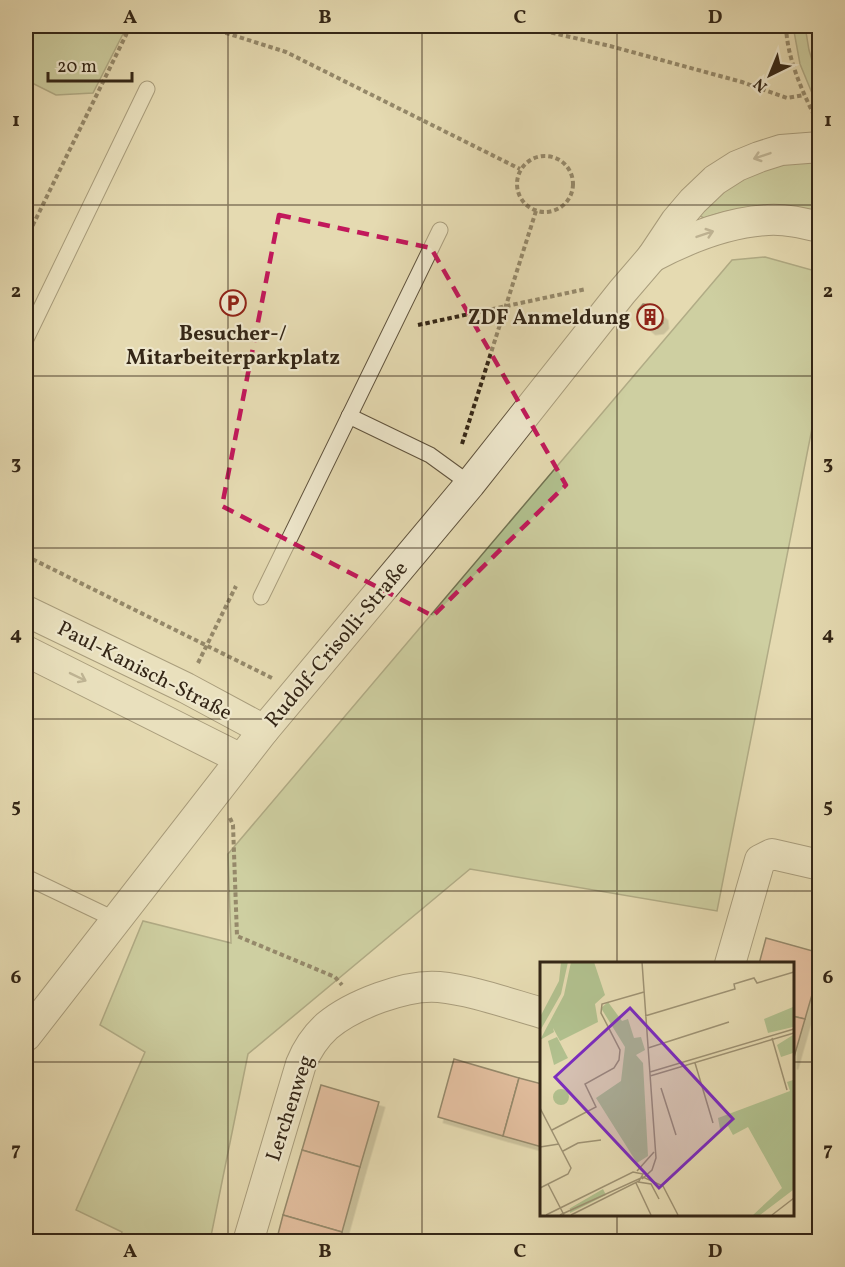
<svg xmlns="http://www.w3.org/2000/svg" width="845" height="1267" font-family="Vollkorn,serif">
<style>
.green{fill:#b1c08e;stroke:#727352;stroke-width:1.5}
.building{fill:#de9c88;stroke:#342616;stroke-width:1.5;filter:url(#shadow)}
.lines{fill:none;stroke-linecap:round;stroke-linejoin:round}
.service-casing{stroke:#60533d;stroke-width:17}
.minor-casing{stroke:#60533d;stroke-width:32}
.path{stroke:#342616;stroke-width:4;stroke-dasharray:4.5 3;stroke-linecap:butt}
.service{stroke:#eee7cc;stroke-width:15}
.minor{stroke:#eee7cc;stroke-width:30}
.tram{stroke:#342616;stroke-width:1.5}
.oneway{stroke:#918671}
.marked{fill:none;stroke:#c2185b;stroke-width:4.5;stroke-dasharray:12 8;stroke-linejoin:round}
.grid{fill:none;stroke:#342616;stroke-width:1.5;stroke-opacity:0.55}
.labels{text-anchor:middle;stroke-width:4.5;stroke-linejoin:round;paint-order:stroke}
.poi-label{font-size:21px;font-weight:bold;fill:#342616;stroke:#eee7cc;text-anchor:end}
.street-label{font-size:21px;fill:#342616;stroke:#eee7cc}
.inset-road{fill:none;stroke:#9e9273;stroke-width:1.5}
.view{fill:#7b2cbf;fill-opacity:0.15;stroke:#7b2cbf;stroke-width:3}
.inset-edge{fill:none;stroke:#342616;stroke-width:3}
.neatline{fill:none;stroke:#342616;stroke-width:2}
.grid-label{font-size:20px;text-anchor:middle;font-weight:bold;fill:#342616}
</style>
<defs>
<filter id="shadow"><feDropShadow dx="5.5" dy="5.5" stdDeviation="0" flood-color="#0004"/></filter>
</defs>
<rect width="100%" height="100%" fill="#e5dab1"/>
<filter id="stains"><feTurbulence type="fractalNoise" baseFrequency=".00333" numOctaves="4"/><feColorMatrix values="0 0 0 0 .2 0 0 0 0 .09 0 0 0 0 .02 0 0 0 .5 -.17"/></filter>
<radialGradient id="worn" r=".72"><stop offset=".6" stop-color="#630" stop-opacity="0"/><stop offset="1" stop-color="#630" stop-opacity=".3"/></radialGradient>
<g class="green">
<polygon points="26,26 127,26 93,93 56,95 26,80"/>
<polygon points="793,26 805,26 809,50 819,83 819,110 800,64"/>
<path d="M819,160v53c-43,-5 -72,-11 -115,5l-6,-3 33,-31 40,-18z"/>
<polygon points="765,257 819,272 819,393 717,911 470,869 248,1054 210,1241 120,1241 122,1232 76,1210 145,1052 100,1025 143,921 231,943 228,854 732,260"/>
</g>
<g class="building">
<polygon points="643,304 650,305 662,315 663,323 658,328 650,329 638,319 638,310"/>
<polygon points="766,938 820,953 820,967 805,1019 792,1016 792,964 759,964"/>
<polygon points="792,1016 805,1019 792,1064"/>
<polygon points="454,1059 519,1078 503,1136 438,1117"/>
<polygon points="519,1078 542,1084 542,1147 503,1136"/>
<polygon points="321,1085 379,1102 360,1167 302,1150"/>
<polygon points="302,1150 360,1167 342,1232 283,1215"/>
<polygon points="283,1215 342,1232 339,1242 276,1242"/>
</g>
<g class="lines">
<g class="service-casing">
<g id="service">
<polyline points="26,339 147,89"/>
<polyline points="349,416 430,455 470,484"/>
<polyline points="261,597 440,230"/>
<polyline points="26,877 116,920"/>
</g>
</g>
<g class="minor-casing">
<g id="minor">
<path d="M652,257c36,-19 75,-35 116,-37 18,-1 35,3 52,7"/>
<polyline points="26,611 186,688 264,730"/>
<polyline points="26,651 241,759"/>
<polyline points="730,964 760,860 772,854 820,865"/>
<polyline points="26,1036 264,730 470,484 622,292 652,257 676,221 693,201 715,180 737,166 759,157 781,150 820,147"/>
<path d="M248,1242l53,-178c6,-15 14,-27 26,-38 25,-21 79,-42 112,-39 32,3 71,17 103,26"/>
</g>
</g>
<g class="path">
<polyline points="204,26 286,52 520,169"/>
<polyline points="522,26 610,46 742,82 787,98 804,95"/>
<path d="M786,26c1,32 16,65 30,93"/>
<polyline points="126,35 129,26"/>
<circle cx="545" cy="184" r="28"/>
<polyline points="26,239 126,35 120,26"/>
<polyline points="418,325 586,289"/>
<polyline points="462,444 536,211"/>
<polyline points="26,556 272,678"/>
<polyline points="198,663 236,586"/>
<polyline points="230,818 233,825 237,936 335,977 342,985"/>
</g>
<use href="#service" class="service"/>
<use href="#minor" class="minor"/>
<polyline class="tram" points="812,26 820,63"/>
</g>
<defs><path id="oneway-shaft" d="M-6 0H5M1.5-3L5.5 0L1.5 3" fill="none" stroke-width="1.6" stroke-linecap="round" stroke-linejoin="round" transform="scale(1.5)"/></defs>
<g class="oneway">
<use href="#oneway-shaft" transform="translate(762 156) rotate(161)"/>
<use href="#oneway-shaft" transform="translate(705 234) rotate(-19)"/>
<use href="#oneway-shaft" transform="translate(78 677) rotate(26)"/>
</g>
<path d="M0 0H845V1267H0ZM279,215l152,33 135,237 -133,131 -211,-110z" fill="#e5dab1" fill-opacity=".55" fill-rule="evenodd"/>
<path class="marked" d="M279,215l152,33 135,237 -133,131 -211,-110z"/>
<path class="grid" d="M228,26v1216M422,26v1216M617,26v938M26,205h794M26,376h794M26,548h794M26,719h794M26,891h794M26,1062h516M792,1062h28M617,1214v28"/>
<defs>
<g id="parking-ring" transform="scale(1.35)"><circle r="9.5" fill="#eee7cc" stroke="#8f2418" stroke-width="1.5"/><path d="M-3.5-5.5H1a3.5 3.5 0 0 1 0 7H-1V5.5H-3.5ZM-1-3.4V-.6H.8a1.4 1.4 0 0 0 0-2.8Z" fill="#8f2418"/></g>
<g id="building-ring" transform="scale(1.35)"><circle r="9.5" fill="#eee7cc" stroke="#8f2418" stroke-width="1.5"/><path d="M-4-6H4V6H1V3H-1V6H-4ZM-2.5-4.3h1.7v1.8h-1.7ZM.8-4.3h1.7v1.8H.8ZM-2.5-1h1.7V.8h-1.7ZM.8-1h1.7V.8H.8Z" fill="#8f2418"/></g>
</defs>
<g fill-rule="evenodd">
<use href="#parking-ring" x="233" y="303"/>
<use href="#building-ring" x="650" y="317"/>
</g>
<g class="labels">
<g class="poi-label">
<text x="630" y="324">ZDF Anmeldung</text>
<text x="233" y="340" text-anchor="middle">Besucher-/<tspan x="233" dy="24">Mitarbeiterparkplatz</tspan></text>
</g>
<g class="street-label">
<text transform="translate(336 644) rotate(-50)" y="7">Rudolf-Crisolli-Straße</text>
<text transform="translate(145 670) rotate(27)" y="7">Paul-Kanisch-Straße</text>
<text transform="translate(289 1108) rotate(-72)" y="7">Lerchenweg</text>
</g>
</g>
<g transform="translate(540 962)">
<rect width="254" height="254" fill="#e5dab1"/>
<path d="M21,0h7l-7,32 -21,37v-14l19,-36zM31,0h23l11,33 -10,9 3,18 -38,19 -7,-13 1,4 -14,8 24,-45zM68,40l14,19 6,-2 6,19 7,-1 4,13 -9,5 7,8 5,93 -11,7 -41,-65 25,-17 4,-34 -24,-39zM253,45v20l-25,6 -4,-14zM253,73v18l-12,4 -4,-12zM17,75l11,21 -14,7 -6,-24zM253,118v110l-33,25h-7l29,-27 -34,-61 -15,8 -5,-9 -8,3 -2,-11 72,-27 -3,-9zM13 135a8 8 0 1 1 16 0a8 8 0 1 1-16 0ZM63,227l3,6 -36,18v-5l-3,2z" fill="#b1c08e"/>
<path class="inset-road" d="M102,0l14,196 -4,12 -10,9M105,54l90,-27 -1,-5 20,-6 3,5 37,-11M232,76l15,52M108,86l81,-26M155,101l18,60M110,110l144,-43M110,114l144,-43M121,126l15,47M0,146l31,60 -3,6 -28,14M12,168l44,-23 -11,-23 29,-16 5,-8 1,-10 -19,-37 1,-9 42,-12M0,185l19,-3M23,189l15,-8 23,-3M97,209l17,-19M98,220l13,2 8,15M96,221l15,32M8,222l16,31M6,253l87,-43 10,2 -4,7 -68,34M20,253l83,-38 20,9 15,29M232,253l22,-17"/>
<path class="view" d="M90,46l103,111 -74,69 -104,-111z"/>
<rect width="254" height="254" class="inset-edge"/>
</g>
<rect width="845" height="1267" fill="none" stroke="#e5dab1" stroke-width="66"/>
<g transform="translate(770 75) rotate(223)" stroke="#eee7cc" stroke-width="4.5" paint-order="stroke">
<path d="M0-4.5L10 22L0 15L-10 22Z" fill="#342616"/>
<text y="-9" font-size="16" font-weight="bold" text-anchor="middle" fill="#342616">N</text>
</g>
<path d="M48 72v9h84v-9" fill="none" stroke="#342616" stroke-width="3"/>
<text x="57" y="72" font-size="18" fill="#342616" stroke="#eee7cc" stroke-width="4.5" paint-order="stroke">20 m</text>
<rect x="33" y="33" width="779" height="1201" class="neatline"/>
<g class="grid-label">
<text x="130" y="23">A</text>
<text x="325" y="23">B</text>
<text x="520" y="23">C</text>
<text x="715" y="23">D</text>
<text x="16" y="126">1</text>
<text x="828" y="126">1</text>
<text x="16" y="297">2</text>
<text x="828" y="297">2</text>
<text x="16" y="469">3</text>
<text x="828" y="469">3</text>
<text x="16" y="640">4</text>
<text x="828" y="640">4</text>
<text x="16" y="812">5</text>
<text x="828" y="812">5</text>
<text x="16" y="983">6</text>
<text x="828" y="983">6</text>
<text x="16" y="1155">7</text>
<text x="828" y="1155">7</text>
<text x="130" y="1257">A</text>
<text x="325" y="1257">B</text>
<text x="520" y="1257">C</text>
<text x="715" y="1257">D</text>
</g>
<rect width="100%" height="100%" filter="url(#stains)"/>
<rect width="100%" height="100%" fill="url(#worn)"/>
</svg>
